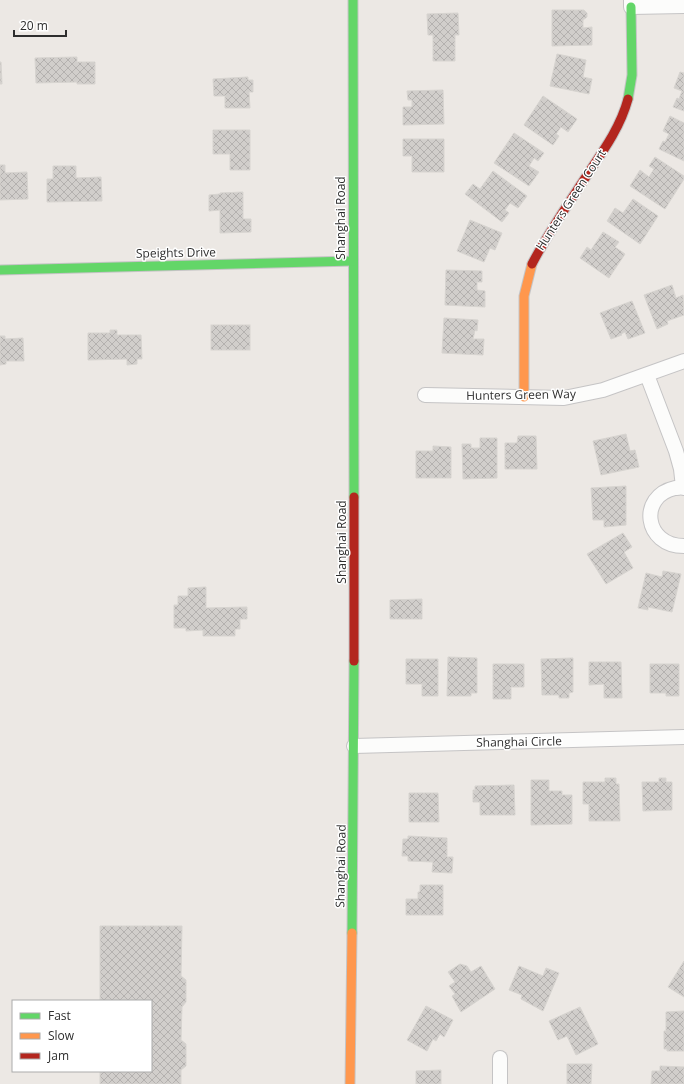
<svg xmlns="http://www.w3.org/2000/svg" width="684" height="1084" font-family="'Open Sans',sans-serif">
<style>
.building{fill:url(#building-cross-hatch);stroke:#d7d4d0}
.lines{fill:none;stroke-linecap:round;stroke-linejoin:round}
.street-casing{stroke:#c5c4c5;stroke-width:16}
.fast-casing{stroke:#c5c4c5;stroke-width:11}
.slow-casing{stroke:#c5c4c5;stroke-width:11}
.jam-casing{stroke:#c5c4c5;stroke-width:11}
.street{stroke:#fcfcfb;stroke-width:14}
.fast{stroke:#63d668;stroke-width:9}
.slow{stroke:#ff974d;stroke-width:9}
.jam{stroke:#b3261e;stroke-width:9}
.labels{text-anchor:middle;stroke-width:3;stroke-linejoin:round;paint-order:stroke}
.street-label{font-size:12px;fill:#2e2e2e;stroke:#fff}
</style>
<defs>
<pattern id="building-cross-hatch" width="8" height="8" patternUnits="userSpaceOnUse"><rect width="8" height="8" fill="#d1cecb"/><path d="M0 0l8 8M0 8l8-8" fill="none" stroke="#b4b1af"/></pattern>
</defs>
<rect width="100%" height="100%" fill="#ece8e4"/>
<g class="building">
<polygon points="552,10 584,10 587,13 587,17 583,20 583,28 592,27 592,45 552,46"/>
<polygon points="458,13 459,35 455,35 455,61 433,61 433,35 428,35 427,14"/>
<polygon points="557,54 586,60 583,77 592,79 589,94 550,86"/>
<polygon points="77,57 77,62 95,62 95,84 77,84 77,82 36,83 35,58"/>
<polygon points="0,62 1,62 2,84 0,84"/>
<polygon points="680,72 684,73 684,111 673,107 677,98 679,99 682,91 674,88"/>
<polygon points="248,77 248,80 253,80 253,92 249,92 250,108 225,108 225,96 214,96 213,79"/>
<polygon points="443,90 444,124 403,125 403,107 412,107 412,100 408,100 407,91"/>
<polygon points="543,96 577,119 568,132 561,127 556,134 559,136 553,145 524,125"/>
<polygon points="670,116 684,123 684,161 659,149 663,141 665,142 669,134 663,131"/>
<polygon points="213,130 250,130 250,170 230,170 230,154 213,154"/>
<polygon points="514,133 544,153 538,161 534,158 529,166 539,172 529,186 494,163"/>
<polygon points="403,139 444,139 444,172 412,172 412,156 403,156"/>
<polygon points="655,157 684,176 684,179 665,209 630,186 640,170 649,177 654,169 649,166"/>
<polygon points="0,165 5,165 5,173 27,172 28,199 0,200"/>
<polygon points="53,166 76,166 76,178 101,177 102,201 47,202 47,179 53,179"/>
<polygon points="493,171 527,196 518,208 510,203 505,210 509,213 502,222 465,194 473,184 480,189"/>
<polygon points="243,192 243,219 251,219 251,232 220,233 220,210 209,211 209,195 220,194 220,193"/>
<polygon points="633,199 658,216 640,244 607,221 615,208 623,213"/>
<polygon points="470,220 502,233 495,250 490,248 484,262 457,251"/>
<polygon points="603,232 619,242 615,247 625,254 609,278 580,258 587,247 591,250"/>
<polygon points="446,270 482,271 482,282 477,282 477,290 485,291 485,307 445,305"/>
<polygon points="672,285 676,298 683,295 684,315 667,321 668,324 657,329 644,295"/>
<polygon points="632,301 645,333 628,339 625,332 621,334 622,335 611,339 600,313"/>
<polygon points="444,318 478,320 477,331 475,330 473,339 484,339 483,355 442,353"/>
<rect x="211" y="325" width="39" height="25"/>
<polygon points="110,330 117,330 117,335 141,335 142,359 137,359 137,364 127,365 127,359 88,360 88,333 110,333"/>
<polygon points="0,336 5,336 5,339 23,338 24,361 6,361 6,364 0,365"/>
<polygon points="626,434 630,451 635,450 639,467 601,475 593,441"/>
<polygon points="518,436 536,436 537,469 505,469 505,443 517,443"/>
<polygon points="480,438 497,438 497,478 463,479 462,444 471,444 471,448 480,448"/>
<polygon points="433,446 451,447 451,478 416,478 416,451 433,451"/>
<polygon points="626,486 626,525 604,527 604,520 593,520 591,488"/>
<polygon points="623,533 632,547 624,552 633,568 606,584 587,554"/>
<polygon points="663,571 681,574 672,612 648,607 648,610 638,608 646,573 662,577"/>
<polygon points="206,587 206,608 247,607 247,619 240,619 240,629 235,629 235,636 203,636 203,630 186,631 186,628 174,628 174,605 178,605 178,596 188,596 188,588"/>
<polygon points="422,599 422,619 390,619 390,600"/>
<polygon points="448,657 477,658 477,693 471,693 471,696 447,696"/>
<polygon points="573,658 573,692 569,693 569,698 559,698 559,695 542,695 541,659"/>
<polygon points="406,659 438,659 438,696 422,696 422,684 406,684"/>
<polygon points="589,662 621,662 622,698 604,698 604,684 589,685"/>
<polygon points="493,664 524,664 524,687 511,687 511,699 493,699"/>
<polygon points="650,664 679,664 679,696 666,696 666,693 650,693"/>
<polygon points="605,778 616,778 616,784 619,784 620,821 589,821 589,804 583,804 583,782 605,782"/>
<polygon points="659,778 666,778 666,782 672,782 672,810 643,811 642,782 659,782"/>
<polygon points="531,780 549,780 549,791 562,791 562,795 572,795 572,824 531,825"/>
<polygon points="514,785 515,815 480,815 480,802 473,802 473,790 475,790 475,786"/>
<polygon points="409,793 438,793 439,822 409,822"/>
<polygon points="408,836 447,838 447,857 453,857 452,873 432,872 433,862 408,861 408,856 402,856 403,839 408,839"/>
<polygon points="420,885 443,885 443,915 406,915 406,899 418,899 418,892 420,892"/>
<polygon points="100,926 182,926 181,976 186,980 186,1002 182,1007 181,1040 186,1044 186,1066 181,1070 181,1084 100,1084 100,1071 151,1071 151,1001 100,1001"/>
<polygon points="684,961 684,997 668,987"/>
<polygon points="460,964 467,966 471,972 481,966 495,989 461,1012 452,996 455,994 449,986 455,982 448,972"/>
<polygon points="519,966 543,976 546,968 559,973 543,1011 521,999 522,995 509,990"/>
<polygon points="426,1006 453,1020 444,1037 440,1034 436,1041 433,1039 427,1051 407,1040"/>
<polygon points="580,1007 598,1044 576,1055 567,1036 558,1040 549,1021"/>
<polygon points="684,1011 684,1051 667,1051 667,1049 664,1049 664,1031 666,1031 666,1012"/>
<polygon points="567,1064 592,1064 591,1084 567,1084"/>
<polygon points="660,1066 684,1067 684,1084 651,1084 652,1071 660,1071"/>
<polygon points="441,1070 441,1084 416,1084 416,1071"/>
</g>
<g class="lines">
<g class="street-casing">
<g id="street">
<polyline points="631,0 631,7 684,6"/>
<polyline points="647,375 676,451 681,469 683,487"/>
<polyline points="425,395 564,398 603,390 684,361"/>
<path d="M684,488c-4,-1 -5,0 -9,0 -37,8 -31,58 9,58"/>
<polyline points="354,746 684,737"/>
<polyline points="500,1058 500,1084"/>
</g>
</g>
<g class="fast-casing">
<g id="fast">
<polyline points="353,0 354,497"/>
<polyline points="628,99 632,75 631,7"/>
<polyline points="0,270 353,261"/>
<polyline points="352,933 354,661"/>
</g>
</g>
<g class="slow-casing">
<g id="slow">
<polyline points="524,397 524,296 532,264"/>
<polyline points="350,1084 352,933"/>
</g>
</g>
<g class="jam-casing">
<g id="jam">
<path d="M532,264c17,-33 39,-64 59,-95 15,-22 30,-44 37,-70"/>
<polyline points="354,497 354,661"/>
</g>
</g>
<use href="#street" class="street"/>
<use href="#fast" class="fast"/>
<use href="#slow" class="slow"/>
<use href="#jam" class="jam"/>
</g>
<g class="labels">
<g class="street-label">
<text transform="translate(571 200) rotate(-57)" y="4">Hunters Green Court</text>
<text transform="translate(341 218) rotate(-90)" y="4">Shanghai Road</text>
<text transform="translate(176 253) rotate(-1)" y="4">Speights Drive</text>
<text transform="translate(521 395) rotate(-1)" y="4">Hunters Green Way</text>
<text transform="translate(342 542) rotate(-90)" y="4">Shanghai Road</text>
<text transform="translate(519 742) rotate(-1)" y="4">Shanghai Circle</text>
<text transform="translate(341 866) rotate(-89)" y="4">Shanghai Road</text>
</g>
</g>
<rect x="12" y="1000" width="140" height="72" fill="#ffffff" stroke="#ababab"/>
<rect x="20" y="1013" width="20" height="6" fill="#63d668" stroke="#ababab"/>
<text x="48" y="1020" font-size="12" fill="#2e2e2e">Fast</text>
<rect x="20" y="1033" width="20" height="6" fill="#ff974d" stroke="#ababab"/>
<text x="48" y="1040" font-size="12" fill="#2e2e2e">Slow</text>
<rect x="20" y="1053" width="20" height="6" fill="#b3261e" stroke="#ababab"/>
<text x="48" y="1060" font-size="12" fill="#2e2e2e">Jam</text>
<path d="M14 30v6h52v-6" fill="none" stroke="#2e2e2e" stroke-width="2"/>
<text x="20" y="30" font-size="12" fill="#2e2e2e" stroke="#ffffff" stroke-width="3" paint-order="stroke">20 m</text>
</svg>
